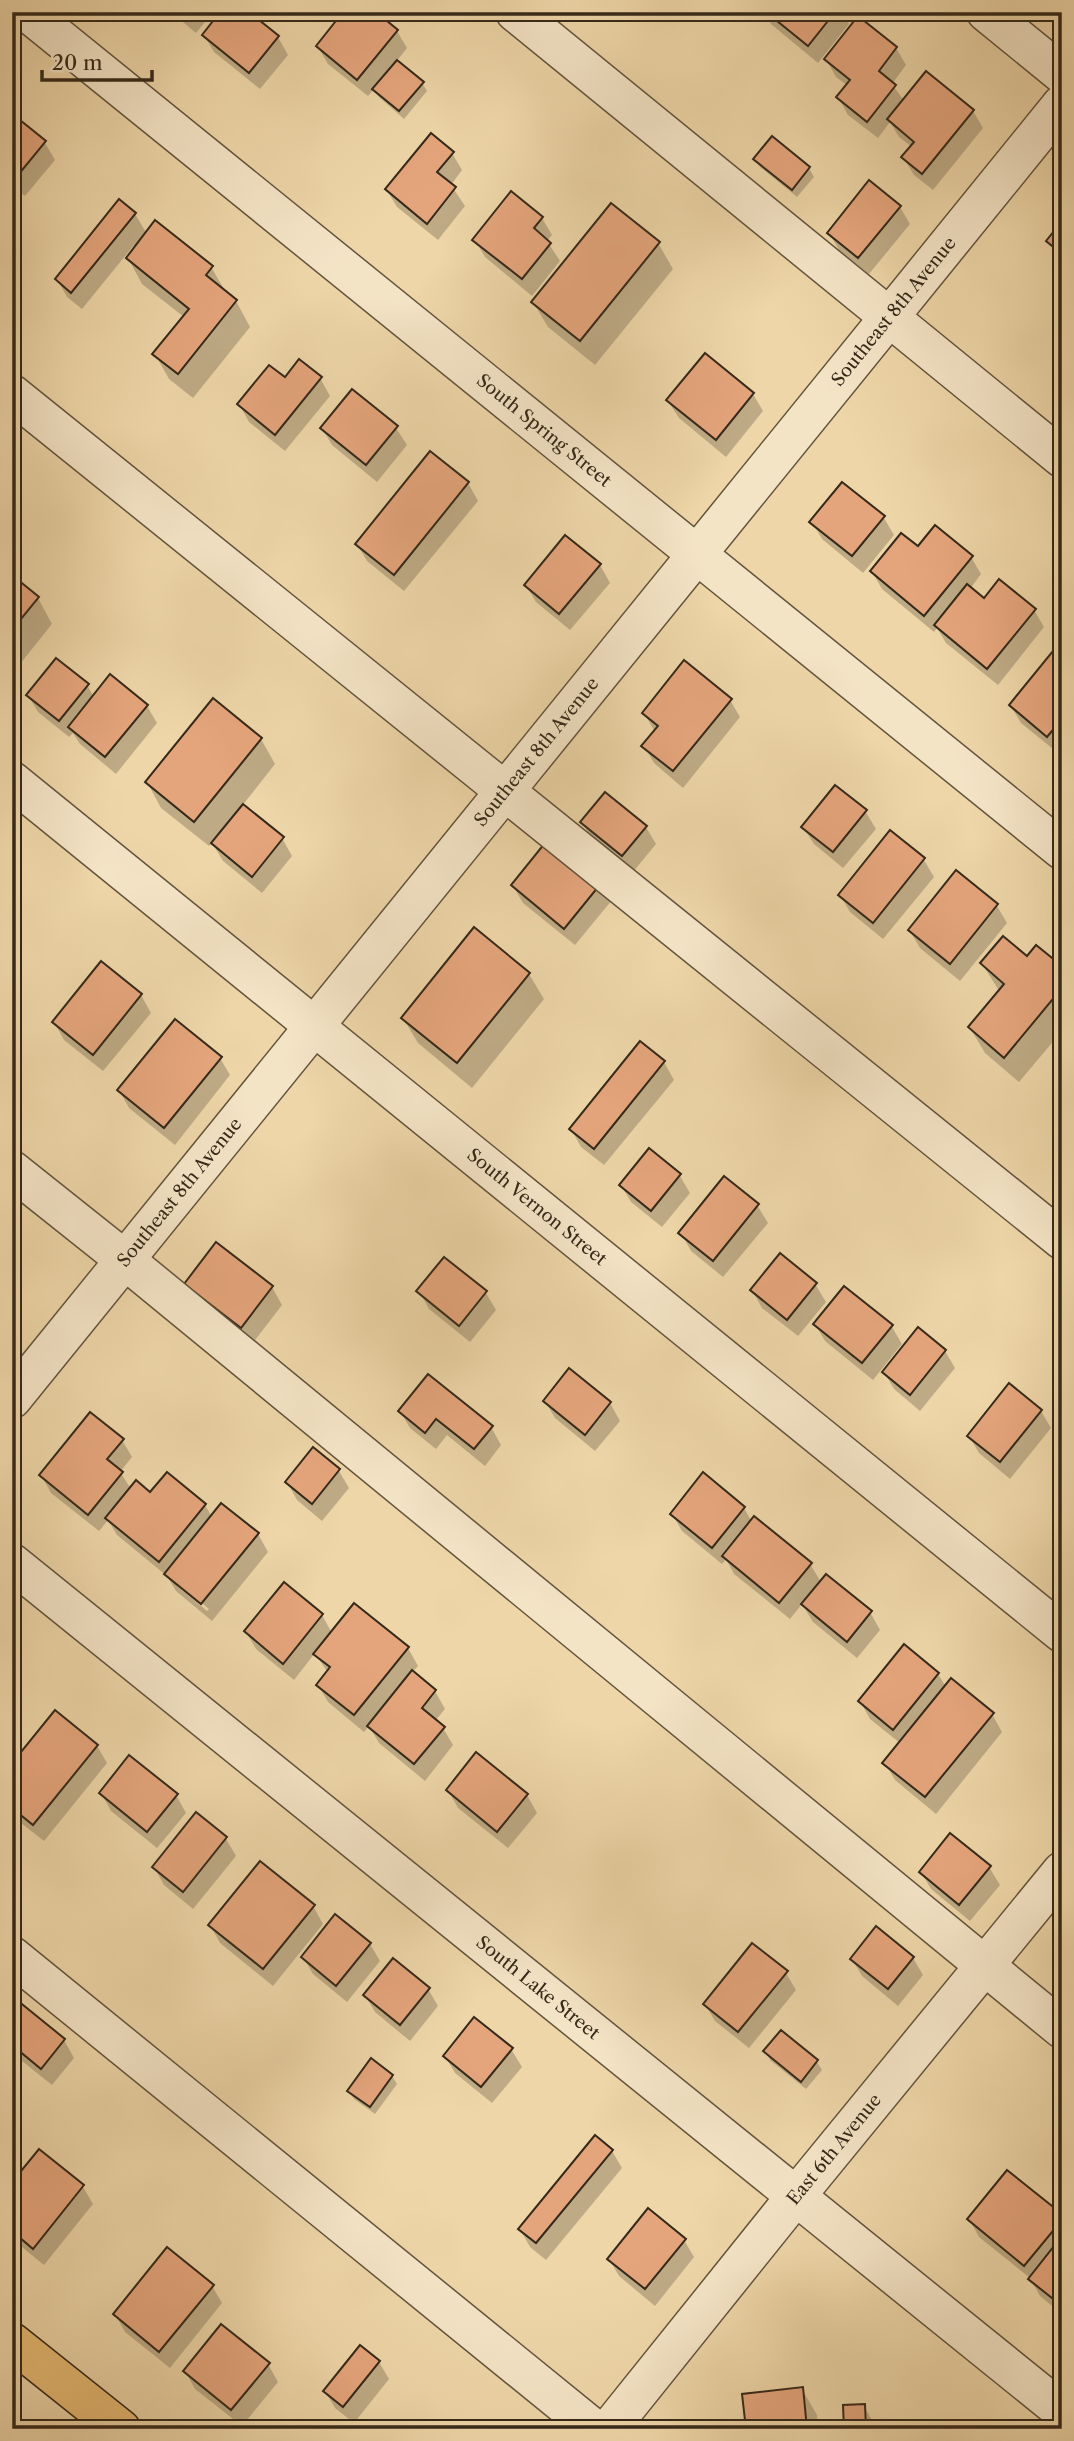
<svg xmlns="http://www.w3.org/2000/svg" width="1074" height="2441" font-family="'Libre Caslon Text',serif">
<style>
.shadow{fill:#0003;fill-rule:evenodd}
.building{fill:#e5a57c;stroke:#352919;stroke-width:2}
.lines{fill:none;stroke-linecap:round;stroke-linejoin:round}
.minor-casing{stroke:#63543d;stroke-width:41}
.major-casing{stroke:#352919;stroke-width:41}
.minor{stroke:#f4e4c6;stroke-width:38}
.major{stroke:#e7bb74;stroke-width:38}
.labels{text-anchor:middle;stroke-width:5;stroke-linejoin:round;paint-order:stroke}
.street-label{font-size:18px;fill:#352919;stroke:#f4e4c6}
</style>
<rect width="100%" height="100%" fill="#eed6a8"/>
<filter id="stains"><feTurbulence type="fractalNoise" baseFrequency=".00286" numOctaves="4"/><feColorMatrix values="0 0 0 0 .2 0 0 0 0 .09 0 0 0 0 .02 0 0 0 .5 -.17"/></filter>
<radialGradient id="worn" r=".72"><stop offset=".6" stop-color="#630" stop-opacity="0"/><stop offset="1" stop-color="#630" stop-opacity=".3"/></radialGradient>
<g class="shadow">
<polygon points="171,12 213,12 196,33"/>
<polygon points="764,12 843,12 849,24 818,63 771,24"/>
<polygon points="397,31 407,48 396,62 422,83 427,91 404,119 379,97 374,89 368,96 328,64 318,47"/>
<polygon points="204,35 278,37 288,55 260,89 214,52"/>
<polygon points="896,48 906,65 892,84 904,101 973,111 983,128 933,190 914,175 903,157 912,147 899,137 890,122 878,138 848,115 838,97 848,86 836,77 826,59"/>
<polygon points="12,122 45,143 55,160 25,196 12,186"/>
<polygon points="452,153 462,170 451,185 465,206 438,240 397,207 387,190"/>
<polygon points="755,159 809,168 814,177 797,197 760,167"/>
<polygon points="900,207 910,224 869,274 839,250 829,233"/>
<polygon points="135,214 147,234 211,267 227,294 236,301 250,327 193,398 169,379 155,354 184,317 142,284 128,258 137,247 134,245 82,309 67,297 57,279"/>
<polygon points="542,218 552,235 547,241 560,261 532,296 485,257 475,240"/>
<polygon points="1062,224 1062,262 1048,241"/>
<polygon points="658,243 673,269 595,365 548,327 533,302"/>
<polygon points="320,378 330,396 285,451 249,422 239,404 285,379"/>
<polygon points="753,394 763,411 726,457 679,418 668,401"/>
<polygon points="322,428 396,428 407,445 377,482 332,445"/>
<polygon points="468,483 478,501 404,591 367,561 357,544"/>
<polygon points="884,518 894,535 863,573 822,539 812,522"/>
<polygon points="918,549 971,557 981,574 970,589 984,600 1034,610 1044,627 998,685 946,643 937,628 934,632 882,589 872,572"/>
<polygon points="600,565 610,583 570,630 536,602 526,585"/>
<polygon points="12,578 38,598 52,624 12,674"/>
<polygon points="1062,652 1062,748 1058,753 1021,723 1011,706"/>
<polygon points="87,685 94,697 147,706 157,723 116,774 80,744 73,733 69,737 38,712 28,695"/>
<polygon points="730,700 740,717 683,788 654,763 644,746 655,732 644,713"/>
<polygon points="261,739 275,764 242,806 282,838 292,856 262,893 223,861 212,843 209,846 161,808 147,782"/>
<polygon points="865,811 876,829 843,868 814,844 803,827"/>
<polygon points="582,822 646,827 656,844 633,872 592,839"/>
<polygon points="550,840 612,900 575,945 523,903 513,886"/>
<polygon points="924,860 934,877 883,939 850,912 840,895"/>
<polygon points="957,873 997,906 1007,923 960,981 920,948 910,931"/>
<polygon points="1027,959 1062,968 1062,1031 1019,1082 985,1053 970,1028 1000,992 982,964"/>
<polygon points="529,974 544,999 472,1088 418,1043 403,1018"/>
<polygon points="141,995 151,1013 103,1071 64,1040 54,1022"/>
<polygon points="220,1058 230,1075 175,1145 129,1108 119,1090"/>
<polygon points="664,1062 674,1080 604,1165 581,1147 571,1129"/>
<polygon points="680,1176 690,1193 662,1227 631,1202 621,1185"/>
<polygon points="757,1205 768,1223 723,1277 691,1251 681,1233"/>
<polygon points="217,1245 272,1287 282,1305 252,1344 197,1301 187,1284"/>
<polygon points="445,1259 486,1293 496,1310 470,1342 429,1309 419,1291"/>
<polygon points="815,1284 826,1302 798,1336 762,1308 752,1290"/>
<polygon points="844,1288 892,1327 902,1344 873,1380 825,1341 815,1324"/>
<polygon points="945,1351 955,1368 920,1411 894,1389 884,1372"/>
<polygon points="545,1401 610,1403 620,1421 595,1451 555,1418"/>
<polygon points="400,1411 491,1427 501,1445 485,1466 447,1435 436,1449 410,1428"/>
<polygon points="1041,1411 1051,1428 1010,1479 979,1453 969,1436"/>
<path d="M122,1440l10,17 -12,15 11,17 74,16 7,12 46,17 10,18 -56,69 -36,-30 -9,-15 -50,-41 -9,-15 -9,11 -48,-38 -10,-18zM178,1583l31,26 -2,2 -29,-24z"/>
<polygon points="339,1471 349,1488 322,1521 297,1500 287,1482"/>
<polygon points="744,1508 752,1522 810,1564 821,1582 870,1612 880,1630 857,1658 813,1622 802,1604 790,1619 734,1574 726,1559 722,1564 682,1531 672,1514"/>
<polygon points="322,1615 332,1633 408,1648 418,1666 412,1673 435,1691 445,1709 435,1721 443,1728 453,1745 425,1781 379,1743 369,1726 364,1732 328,1702 318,1685 328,1673 315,1653 294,1680 256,1649 246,1632"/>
<polygon points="938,1674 946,1687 992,1714 1002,1732 936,1814 895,1780 885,1763 900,1743 870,1719 860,1701"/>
<polygon points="97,1746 107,1763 44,1841 12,1816 12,1766"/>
<polygon points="448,1790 527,1795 537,1813 508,1848 458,1808"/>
<polygon points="101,1793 176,1795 186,1813 157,1848 111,1811"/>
<polygon points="196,1815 226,1839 236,1856 193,1909 164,1885 154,1867"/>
<polygon points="989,1867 1000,1885 970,1921 931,1889 921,1872"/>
<polygon points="313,1906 323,1924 273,1986 220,1943 210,1925"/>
<polygon points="370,1944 380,1961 347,2002 313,1974 303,1957"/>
<polygon points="913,1958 923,1975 898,2006 862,1976 852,1959"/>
<polygon points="786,1973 796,1990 749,2048 715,2021 705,2004"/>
<polygon points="428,1989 438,2006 410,2041 375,2012 365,1995"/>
<polygon points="12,1999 64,2040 74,2058 52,2085 12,2053"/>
<polygon points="781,2032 817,2062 822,2070 806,2089 770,2060 766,2051"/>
<polygon points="511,2049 522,2067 492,2103 455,2073 445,2056"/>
<polygon points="392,2076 397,2084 375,2114 354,2099 349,2091"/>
<polygon points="39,2151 83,2187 93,2204 44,2265 12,2239 12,2185"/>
<polygon points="612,2151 622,2168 546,2260 530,2247 520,2229"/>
<polygon points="1062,2216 1062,2314 1040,2296 1030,2278 979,2237 969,2219"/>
<polygon points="684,2240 694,2257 655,2306 619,2276 609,2259"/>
<polygon points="212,2286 222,2303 170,2368 125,2332 115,2314"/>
<polygon points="379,2362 389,2379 354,2423 335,2408 325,2391"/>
<polygon points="268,2364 278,2382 242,2426 195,2389 185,2371"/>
<polygon points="802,2389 817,2415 818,2429 748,2429"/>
<polygon points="864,2406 877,2429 846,2429"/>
</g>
<g class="building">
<polygon points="220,12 249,12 279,36 249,73 202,35"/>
<polygon points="343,12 376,12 398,30 357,80 316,46"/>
<polygon points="766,12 835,12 808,46"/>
<polygon points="858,16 897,47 879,71 896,85 867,122 836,97 850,80 824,59"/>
<polygon points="397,60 424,82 399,111 372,89"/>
<polygon points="926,71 974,110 922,174 901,157 914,142 887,119"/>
<polygon points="15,116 46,141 14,180 12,178 12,119"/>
<polygon points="431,133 454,152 437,172 456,187 427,224 385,189"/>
<polygon points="772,136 810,167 792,190 753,159"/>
<polygon points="869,180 901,206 858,258 827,233"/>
<polygon points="511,191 543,217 534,228 551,243 522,279 472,240"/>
<polygon points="119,199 136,213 71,293 55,279"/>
<polygon points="611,203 660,242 580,341 531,302"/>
<polygon points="155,220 213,266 206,275 237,300 178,374 152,354 189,309 126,258"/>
<polygon points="1062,221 1062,254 1046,241"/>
<polygon points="705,353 754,393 716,440 666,400"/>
<polygon points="299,359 322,377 275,435 237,404 269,365 285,377"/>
<polygon points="352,389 398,426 366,465 320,428"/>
<polygon points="430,451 469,482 394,575 355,544"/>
<polygon points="842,482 885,516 852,556 809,522"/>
<polygon points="935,525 973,556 924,616 870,571 901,533 918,546"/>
<polygon points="565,535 601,564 559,614 524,585"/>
<polygon points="12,575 39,597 12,630"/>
<polygon points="999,579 1036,609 987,669 934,625 967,584 984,598"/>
<polygon points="1057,646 1062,649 1062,719 1047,737 1009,705"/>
<polygon points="56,658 89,684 59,721 26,695"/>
<polygon points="684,660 732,699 673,771 641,746 658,726 642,713"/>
<polygon points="110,674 148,705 105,757 68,727"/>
<polygon points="213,698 262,738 194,822 145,782"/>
<polygon points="835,785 867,810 833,852 801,827"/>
<polygon points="605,792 647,826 622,856 580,822"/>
<polygon points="243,804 284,837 252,877 211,843"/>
<polygon points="890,830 925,858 873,923 838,895"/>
<polygon points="549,838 603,881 564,929 511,885"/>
<polygon points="956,870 998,904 950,964 908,930"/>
<polygon points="474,927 530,973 457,1063 401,1018"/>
<polygon points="1003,936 1027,956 1036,945 1062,966 1062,988 1004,1058 968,1027 1004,984 980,963"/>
<polygon points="101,961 142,994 93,1055 52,1022"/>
<polygon points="175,1019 222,1057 164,1128 117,1090"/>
<polygon points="640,1041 665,1061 594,1149 569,1129"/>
<polygon points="649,1148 681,1174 651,1211 619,1185"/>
<polygon points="724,1176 759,1204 713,1261 678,1233"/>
<polygon points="216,1242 273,1286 241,1328 184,1284"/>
<polygon points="780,1253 817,1283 787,1320 750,1290"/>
<polygon points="444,1257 487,1291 459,1326 416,1291"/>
<polygon points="844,1286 893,1325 862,1363 813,1324"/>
<polygon points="918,1327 946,1350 910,1395 882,1372"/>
<polygon points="569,1368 611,1402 585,1435 543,1401"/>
<polygon points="428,1374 493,1426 474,1449 436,1419 425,1433 398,1411"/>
<polygon points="1009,1383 1042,1410 1000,1462 967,1436"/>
<polygon points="90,1412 124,1439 107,1459 123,1472 88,1515 39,1475"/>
<polygon points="313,1447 340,1469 312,1504 285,1482"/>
<polygon points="167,1472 206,1504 159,1562 105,1518 136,1480 150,1492"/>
<polygon points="703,1472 745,1507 712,1548 670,1514"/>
<polygon points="221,1503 259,1533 201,1604 164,1574"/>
<polygon points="754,1516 812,1563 779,1603 722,1556"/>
<polygon points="826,1574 872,1611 847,1642 801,1604"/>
<polygon points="284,1582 323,1614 283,1664 244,1631"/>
<polygon points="354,1603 409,1647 354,1715 316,1685 330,1667 313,1654"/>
<polygon points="904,1644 939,1673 893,1730 858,1701"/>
<polygon points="412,1670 436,1690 422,1708 445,1727 414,1764 367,1726"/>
<polygon points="951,1678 994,1713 925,1797 882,1763"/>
<polygon points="55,1710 98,1745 33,1825 12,1808 12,1763"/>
<polygon points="476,1752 528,1794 497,1832 446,1790"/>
<polygon points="129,1755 178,1794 147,1832 99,1793"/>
<polygon points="196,1812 227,1837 183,1892 152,1867"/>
<polygon points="950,1833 991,1866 959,1905 919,1872"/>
<polygon points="260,1861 315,1905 263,1969 208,1925"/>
<polygon points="335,1914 371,1943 336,1986 301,1957"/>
<polygon points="876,1926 914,1957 888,1989 850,1959"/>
<polygon points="752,1943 788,1971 738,2032 703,2004"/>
<polygon points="393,1958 430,1988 400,2025 363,1995"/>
<polygon points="12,1996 65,2039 41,2069 12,2045"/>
<polygon points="474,2017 513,2048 481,2087 443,2056"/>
<polygon points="781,2030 818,2060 801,2082 763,2051"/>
<polygon points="371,2058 393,2075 370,2107 347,2091"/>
<polygon points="595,2135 613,2150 536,2243 518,2229"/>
<polygon points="39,2149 84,2185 33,2249 12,2231 12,2182"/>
<polygon points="1007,2170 1062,2214 1062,2220 1024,2266 967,2219"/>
<polygon points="648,2208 686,2239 645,2289 607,2259"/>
<polygon points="1062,2236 1062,2306 1028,2279"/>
<polygon points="167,2247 214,2285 159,2352 113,2314"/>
<polygon points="221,2324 270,2363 231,2410 183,2371"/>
<polygon points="360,2345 380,2361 343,2407 323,2391"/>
<polygon points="803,2387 807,2429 746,2429 742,2394"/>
<polygon points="865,2404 866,2429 844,2429 843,2405"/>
</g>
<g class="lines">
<g class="minor-casing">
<g id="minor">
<path id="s1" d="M27,12l1035,838"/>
<polyline points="515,12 1062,458"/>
<polyline points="986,12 1062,74"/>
<polyline points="12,394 1062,1240"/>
<path id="s2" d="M12,781l1050,852"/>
<polyline points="12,1170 125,1260 1062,2029"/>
<path id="s3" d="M12,1399l1050,-1295"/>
<path id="s4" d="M12,1563l1050,848"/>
<polyline points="12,1956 594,2429"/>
<path id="s5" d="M609,2429l187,-233 266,-325"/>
</g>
</g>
<g class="major-casing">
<polyline id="major" points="12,2342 121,2429"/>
</g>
<use href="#minor" class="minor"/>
<use href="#major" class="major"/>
</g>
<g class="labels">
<g class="street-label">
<text dy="6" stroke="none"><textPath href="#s3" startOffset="1400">Southeast 8th Avenue</textPath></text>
<text dy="6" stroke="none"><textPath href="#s1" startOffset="665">South Spring Street</textPath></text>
<text dy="6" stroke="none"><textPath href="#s3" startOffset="833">Southeast 8th Avenue</textPath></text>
<text dy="6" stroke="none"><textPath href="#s3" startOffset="266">Southeast 8th Avenue</textPath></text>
<text dy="6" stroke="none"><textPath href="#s2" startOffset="676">South Vernon Street</textPath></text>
<text dy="6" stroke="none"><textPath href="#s4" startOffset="676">South Lake Street</textPath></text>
<text dy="6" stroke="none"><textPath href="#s5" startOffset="359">East 6th Avenue</textPath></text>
</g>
</g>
<rect width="1074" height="2441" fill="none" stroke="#eed6a8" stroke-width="42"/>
<rect x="14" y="14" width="1046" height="2413" fill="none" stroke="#352919" stroke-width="3.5"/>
<rect x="21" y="21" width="1032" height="2399" fill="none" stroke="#352919" stroke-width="2"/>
<path d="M42 70v10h110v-10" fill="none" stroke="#352919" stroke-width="3.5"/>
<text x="52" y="70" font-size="21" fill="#352919" stroke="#f4e4c6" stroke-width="5" paint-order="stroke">20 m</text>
<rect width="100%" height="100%" filter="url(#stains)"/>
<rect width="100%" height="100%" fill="url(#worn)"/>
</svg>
